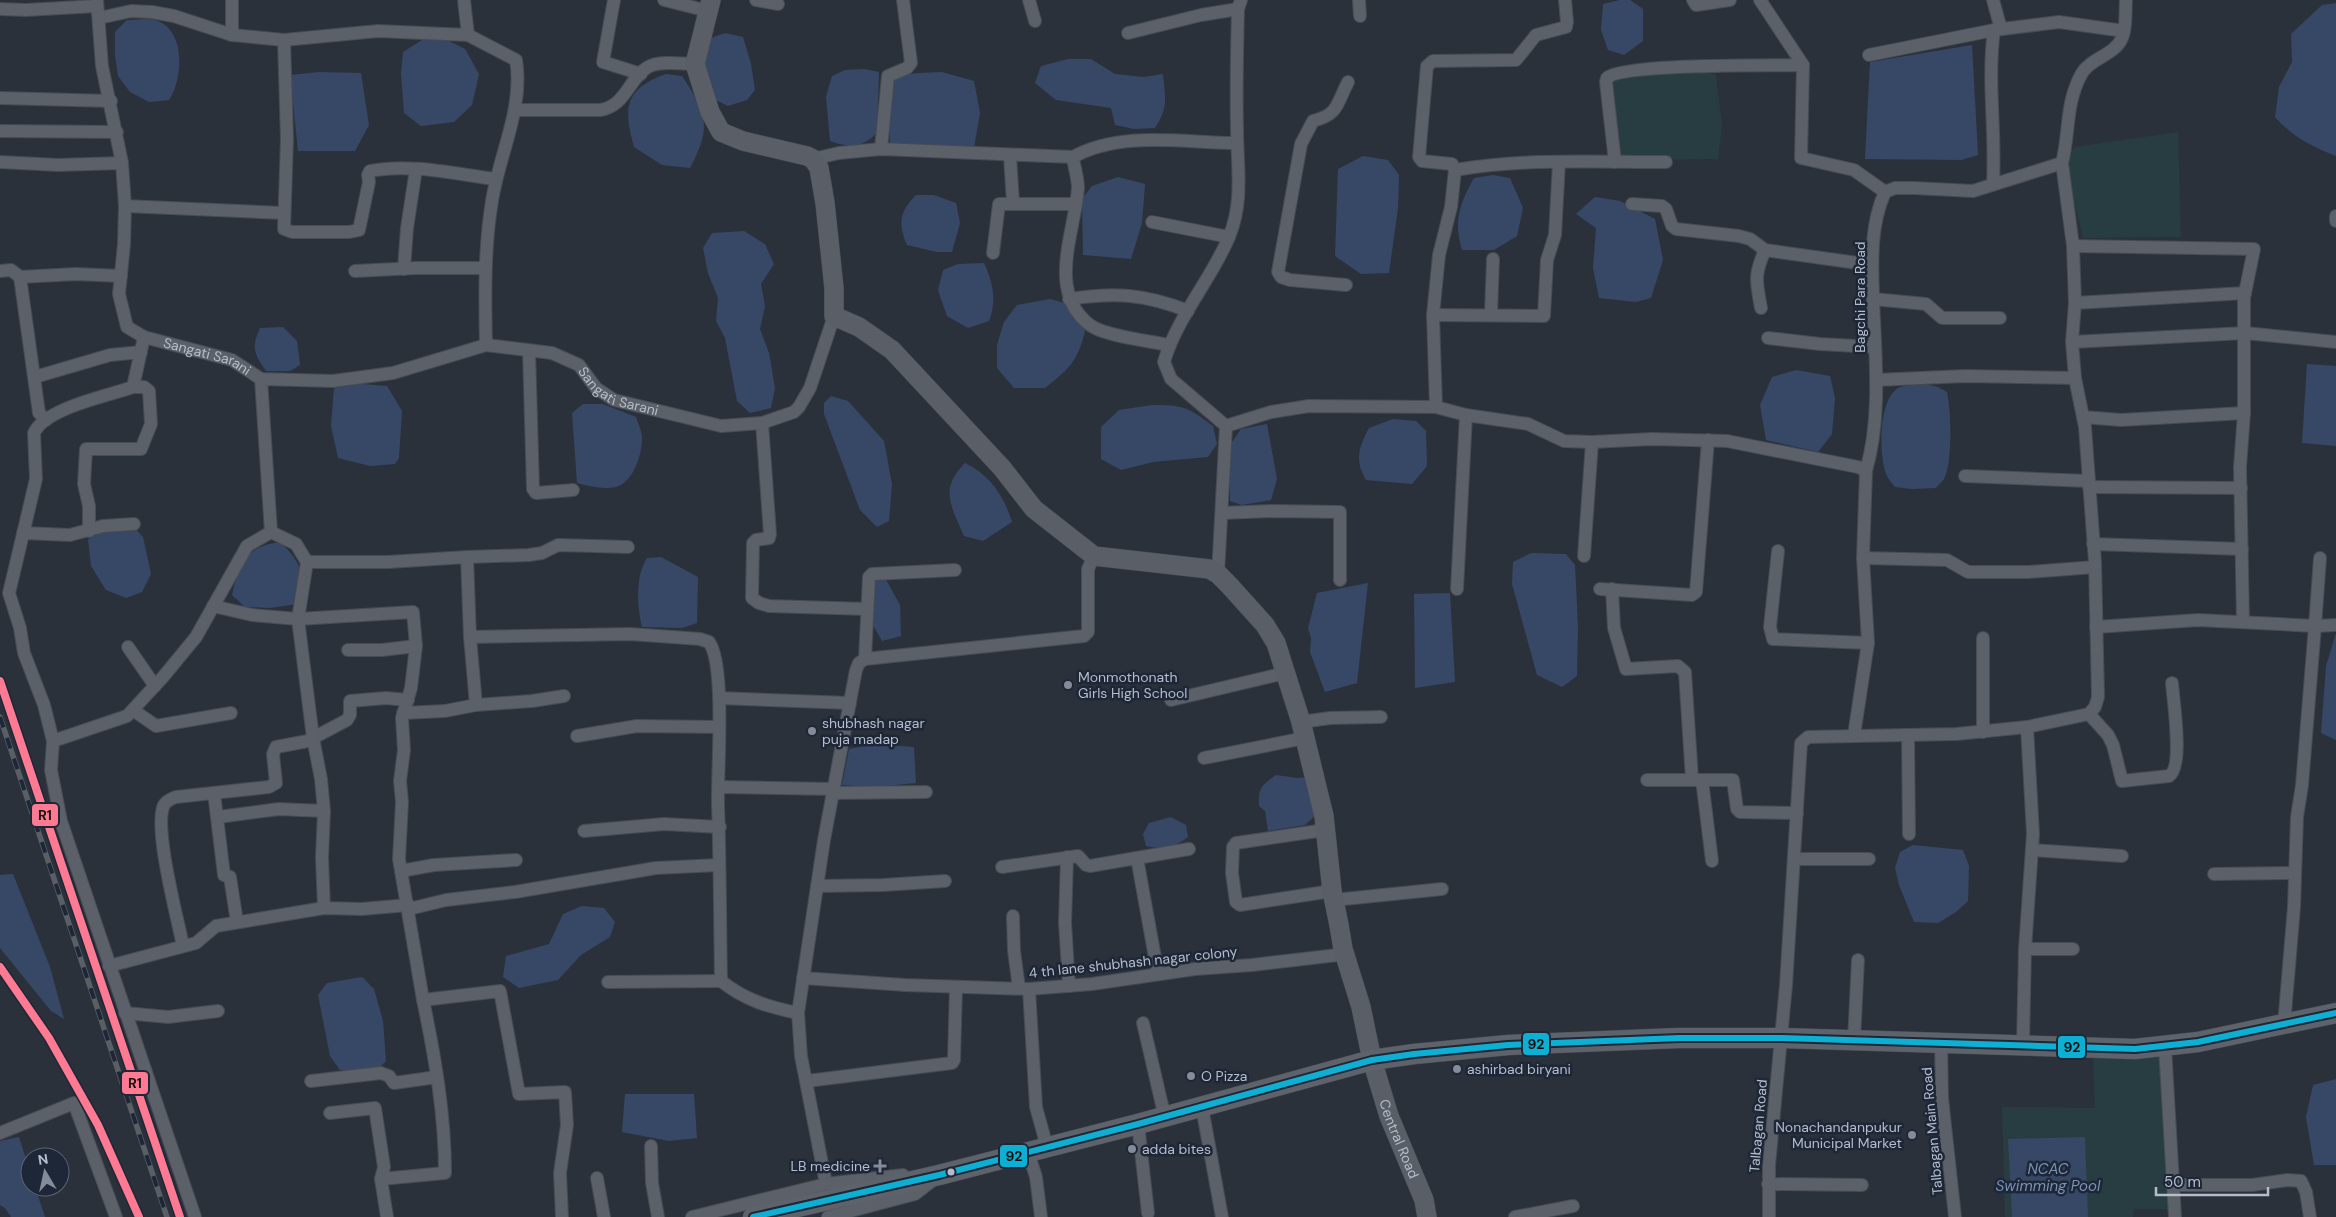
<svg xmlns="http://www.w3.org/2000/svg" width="2336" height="1217" font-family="'DM Sans',sans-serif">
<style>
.green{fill:#273d42}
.water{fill:#364866}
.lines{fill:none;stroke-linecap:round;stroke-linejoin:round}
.street-casing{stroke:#474c53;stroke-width:14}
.secondary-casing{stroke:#474c53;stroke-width:20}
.primary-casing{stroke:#494e58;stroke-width:21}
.street{stroke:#5b6069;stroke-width:12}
.secondary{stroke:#5a5f67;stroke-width:19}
.primary{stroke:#5e626a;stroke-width:20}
.rail-casing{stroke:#5a5f66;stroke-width:5.5}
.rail{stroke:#1d2737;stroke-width:4;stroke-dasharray:11;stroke-linecap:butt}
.bus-1-casing{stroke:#1d2737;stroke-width:10}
.bus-1{stroke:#0dafd3;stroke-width:6}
.rail-1-casing{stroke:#1d2737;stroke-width:11}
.rail-1{stroke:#fe7a93;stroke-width:8}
.poi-dot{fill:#858c99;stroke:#1d2737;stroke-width:2}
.bus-dot{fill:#b5bdcc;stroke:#1d2737;stroke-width:2}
.labels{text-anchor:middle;stroke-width:5;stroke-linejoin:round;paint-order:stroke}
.street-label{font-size:14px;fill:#b5bdcc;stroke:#1d2737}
.poi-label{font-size:14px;fill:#b5bdcc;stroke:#1d2737;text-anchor:start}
.water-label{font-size:15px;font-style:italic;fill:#7b91b5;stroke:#1d2737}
.line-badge{stroke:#1d2737;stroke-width:2}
.pale-badge-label{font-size:14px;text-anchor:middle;font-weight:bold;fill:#111}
</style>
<rect width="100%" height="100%" fill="#2b313b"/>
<g class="green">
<polygon points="1651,61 1680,65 1716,75 1722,126 1718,159 1613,160 1610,68"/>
<polygon points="2178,132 2181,237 2083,238 2064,158 2075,147"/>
<polygon points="2164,1049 2171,1209 2134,1209 2133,1217 2005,1217 2002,1107 2095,1108 2093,1054"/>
</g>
<g class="water">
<polygon points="1620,0 1630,0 1643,9 1643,41 1624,55 1608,50 1601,30 1603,4"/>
<path d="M2336,3v153c-25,-10 -43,-19 -61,-39l4,-30 13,-25 -1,-28 31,-29z"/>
<path d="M127,20c8,0 23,-3 31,1 28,11 25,59 11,79l-20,2 -19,-10 -12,-16 -3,-21v-23z"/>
<polygon points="725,33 743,37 751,64 755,90 747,100 728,106 712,98 702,68 711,38"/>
<polygon points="422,40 447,40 465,49 479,74 472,105 454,122 421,126 404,113 401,74 403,52"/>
<polygon points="1972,45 1978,155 1961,160 1865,159 1870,62"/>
<path d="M1068,59h23l24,15 29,3 19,-3c2,24 6,33 -8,54l-21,1 -19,-4 -4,-17 -55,-8 -21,-17 6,-17z"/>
<path d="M864,69l15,3 -2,61c-16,15 -27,15 -47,8l-4,-44 6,-21 13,-6z"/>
<polygon points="319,72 361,73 369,125 355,151 298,151 290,75"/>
<polygon points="942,72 974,81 980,113 974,148 890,143 887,102 890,77 918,73"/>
<path d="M666,74l16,2c25,38 30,50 8,92l-28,-3 -28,-18c-11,-39 -10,-58 32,-73z"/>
<polygon points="1363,156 1388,160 1399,175 1398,208 1389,273 1361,274 1335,256 1338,169"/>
<path d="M1493,175l17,3 13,30 -6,28 -23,14h-32c-9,-29 -2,-47 12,-72z"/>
<polygon points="1118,177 1145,184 1142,223 1131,259 1083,255 1082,199 1092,186"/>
<path d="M916,195h18l22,8 4,20 -8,29h-15l-30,-7c-9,-21 -8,-33 9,-50z"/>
<polygon points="1595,197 1620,201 1655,219 1663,260 1651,298 1636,302 1599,298 1593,268 1596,228 1576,214"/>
<polygon points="744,231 765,244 774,264 761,284 765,306 760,329 769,353 775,388 771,408 750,413 737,401 725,338 716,321 718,298 708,273 703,248 712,233"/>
<path d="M984,263c9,19 13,38 5,58l-21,7 -21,-12 -9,-26 5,-20 15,-6z"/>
<path d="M1050,299l14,4 22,24c-8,34 -15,40 -41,61h-31l-17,-20v-23l7,-23 13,-17z"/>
<path d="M283,327l14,14 3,24 -10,6h-24c-12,-17 -15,-24 -6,-43z"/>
<polygon points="2307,364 2336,366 2336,446 2302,443"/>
<polygon points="1796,370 1830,376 1835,398 1832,434 1818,452 1766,440 1760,405 1772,377"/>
<path d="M1921,383l17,4 9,5c4,19 6,71 -3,87 -2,3 -6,6 -8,9l-24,1 -17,-2c-3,-4 -7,-8 -9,-13 -7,-20 -8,-73 12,-86 6,-3 16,-3 23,-5z"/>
<polygon points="362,384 387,386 402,411 399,458 395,464 370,466 338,458 331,426 334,388"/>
<polygon points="831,396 848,401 884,441 892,484 889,521 877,527 860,510 824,414 824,403"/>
<path d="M583,404h20l33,13c2,6 5,13 6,19 1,16 -8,46 -26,51 -13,3 -26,-1 -39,-4l-5,-70z"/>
<path d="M1152,405c32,0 36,2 61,21l4,18 -9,13 -55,5 -32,8 -20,-11v-32l18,-17z"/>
<path d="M1393,419l23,2 10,10 1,35 -15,18 -46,-4c-12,-20 -7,-33 3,-52z"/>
<polygon points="1267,424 1277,479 1271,500 1242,505 1230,501 1230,445 1241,429"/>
<path d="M965,463c25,12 39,33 47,59l-29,19 -19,-5c-13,-30 -25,-47 1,-73z"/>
<polygon points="106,528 136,529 143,537 151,574 142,592 126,598 106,590 91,566 88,539"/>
<path d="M280,542c24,23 23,31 17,62l-27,4 -25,-1 -13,-12c7,-32 13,-48 48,-53z"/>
<polygon points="1531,553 1566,554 1575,565 1578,626 1577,676 1562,687 1537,675 1512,584 1513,562"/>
<path d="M661,557l37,20 -1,46 -15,5 -40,-1c-5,-21 -7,-50 5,-69z"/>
<polygon points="883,574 900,605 901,636 882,641 870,620 871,579"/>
<polygon points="1368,583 1357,683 1325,692 1310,652 1311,638 1308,628 1317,593"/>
<polygon points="1450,593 1455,682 1415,688 1414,594"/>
<polygon points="2336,633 2336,740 2321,733 2326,666"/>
<polygon points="875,744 914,747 916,783 874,787 842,785 849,749"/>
<path d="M1276,775l21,3 11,-1 9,37 -12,11 -37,6 -3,-20 -6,-5c-1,-19 2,-20 17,-31z"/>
<path d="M1171,817l15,8 2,12c-13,10 -26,13 -42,9l-3,-12 6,-11z"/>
<polygon points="1913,845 1963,850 1969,866 1968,901 1956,912 1938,923 1914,922 1899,885 1895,868 1900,852"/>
<polygon points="13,874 50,967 64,1019 51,1011 0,948 0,875"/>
<polygon points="582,906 604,908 615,922 610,937 581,955 558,980 519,988 503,977 506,956 549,944 563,914"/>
<polygon points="362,977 374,989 383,1021 386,1061 374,1073 340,1070 330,1056 318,995 327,983"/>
<polygon points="2336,1079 2336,1165 2314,1165 2306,1117 2313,1085"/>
<polygon points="625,1094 694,1094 697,1138 669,1141 622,1132"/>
<polygon points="19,1137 30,1172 30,1187 35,1187 45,1217 11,1217 5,1208 0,1205 0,1141"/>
<polygon points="2085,1137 2088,1217 2012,1217 2008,1139"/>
</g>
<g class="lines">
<g class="street-casing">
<g id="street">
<polyline points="97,0 102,66 122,163 125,206 124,244 119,294 127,327 144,337"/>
<polyline points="232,0 232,35"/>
<polyline points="464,0 468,35"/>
<polyline points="614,0 603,62 641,74"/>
<polyline points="664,0 708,11"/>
<polyline points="756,0 778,4"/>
<polyline points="1029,0 1035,21"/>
<polyline points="1359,0 1360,16"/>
<polyline points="1693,0 1696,5 1730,0"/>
<polyline points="1760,0 1803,65 1801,158 1854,170 1885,192"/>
<polyline points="1993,0 2001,29"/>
<polyline points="0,9 26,10 97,6"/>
<path d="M99,18l32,-7 21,1 22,4 58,19 52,5 94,-9 90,4 48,25c8,48 -17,95 -24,141 -8,48 -7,96 -6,144"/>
<polyline points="1128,33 1201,15 1238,9"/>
<path d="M284,40l3,99 -3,90 8,3h57l10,-2 10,-48 -1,-7 2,-4c41,-8 85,3 125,8"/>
<polyline points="1869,55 1994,30 2059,22 2124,31"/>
<polyline points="0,98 111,101"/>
<path d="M515,110h85c26,-4 29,-32 48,-43 12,-7 34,-3 47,-3"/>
<polyline points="0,131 117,132"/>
<polyline points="881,149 888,76 907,68 911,63 903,0"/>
<polyline points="1010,156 1013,203"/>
<path d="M1073,157c1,10 5,21 5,31 -3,44 -32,104 12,137 14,11 60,16 78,20"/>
<path d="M813,159l26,-6 42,-4 192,8c48,-27 111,-14 164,-14"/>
<polyline points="0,162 58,165 122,163"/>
<path d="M1615,162l-9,-80 1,-4c15,-15 165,-12 196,-13"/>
<path d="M1455,170c69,-12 142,-8 211,-8"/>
<path d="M1993,183c3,-51 -6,-102 1,-153"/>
<polyline points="1632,204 1662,206 1666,209 1672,226 1676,229 1739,236 1750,239 1765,250 1872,265"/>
<polyline points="125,206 283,213"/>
<polyline points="2336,216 2336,221"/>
<polyline points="1152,222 1229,237"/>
<polyline points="2073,246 2254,249 2244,298 2244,413 2240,467 2243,622"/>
<polyline points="993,253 999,204 1075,204"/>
<polyline points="404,269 407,228 416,169"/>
<polyline points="0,271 11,270 20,277 76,274 121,276"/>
<polyline points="355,271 416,268 485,268"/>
<polyline points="20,277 39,413 46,420"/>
<path d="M1346,285l-56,-5 -9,-3 -3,-5 23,-128 12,-23c26,-7 23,-16 35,-39"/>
<path d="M1069,299c46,-7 76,-5 119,12"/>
<polyline points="1873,299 1926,304 1942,318 2000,318"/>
<polyline points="2075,303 2245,293"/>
<path d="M1761,308c-5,-27 -7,-33 4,-58"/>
<polyline points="1491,314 1493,259"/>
<polyline points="1433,315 1544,316 1547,260 1555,235 1559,162"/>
<polyline points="1768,338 1820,344 1874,347"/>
<polyline points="2072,342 2245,333 2336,342"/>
<polyline points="529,351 533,489 536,493 573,490"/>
<polyline points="35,377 110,355 141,352"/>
<polyline points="1876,380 1965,376 2075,378"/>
<polyline points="1436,407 1433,315 1439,255 1451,207 1455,170 1452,164 1422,161 1419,157 1427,66 1433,61 1516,60 1536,35 1566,27 1567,22 1565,0"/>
<polyline points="2083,417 2121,420 2244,413"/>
<polyline points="762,423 770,534 769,538 756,540 753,543 752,598 759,603 769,606 867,609"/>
<polyline points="1226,426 1271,412 1309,406 1436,407 1466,415 1528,424 1564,441 1592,442 1652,439 1727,441 1858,467 1866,471 1863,558 1868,643 1854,735"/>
<path d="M1866,471c16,-56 9,-117 7,-174 -1,-35 -3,-72 12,-105l10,-4h19l59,3 89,-28c8,-31 3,-60 20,-90 9,-15 33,-18 40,-35 5,-11 3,-26 4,-38"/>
<polyline points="1965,476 2088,481"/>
<polyline points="2089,487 2241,488"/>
<polyline points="1222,513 1274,511 1340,512 1340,580"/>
<polyline points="89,531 89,506 84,484 86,449 141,449 151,424 149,391 144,387 133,387"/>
<path d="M271,532l25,12 11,18h81l79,-5 3,80 160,-3 70,5 9,3c17,23 8,131 9,163 2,58 2,117 3,176 24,19 47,26 77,32"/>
<polyline points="23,533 70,535 103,526 134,524"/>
<polyline points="2093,544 2242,549"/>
<polyline points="1778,551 1770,627 1773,639 1868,643"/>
<polyline points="1584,556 1592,442"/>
<polyline points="467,557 529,555 542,553 558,545 628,547"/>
<polyline points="1863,558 1947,560 1968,572 2028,572 2095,567"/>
<path d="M1218,574l8,-148 -55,-47 -7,-17c13,-45 47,-82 65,-125 15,-36 8,-71 8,-109 -1,-40 0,-79 1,-119l3,-9"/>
<polyline points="1457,589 1466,415"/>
<polyline points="1600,589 1692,595 1696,592 1708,440"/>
<polyline points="1612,589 1614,628 1626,669 1678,666 1685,672 1692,779"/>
<polyline points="213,606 252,615 298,619 413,612 416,646 411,688 402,718 404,750 400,781 402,802 399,859 423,1000 500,991 519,1094 565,1092 567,1125 560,1173 562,1217"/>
<polyline points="2096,627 2198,620 2315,626 2320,558"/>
<polyline points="128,647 155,686"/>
<polyline points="348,650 382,650 416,646"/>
<polyline points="865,659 869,577 872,574 955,570"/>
<polyline points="719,698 850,703"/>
<polyline points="1171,700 1285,673"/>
<polyline points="476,705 532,701 564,696"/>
<polyline points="133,710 156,726 231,713"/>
<polyline points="403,713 445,711 476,705 470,637"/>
<path d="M2089,714l19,21 5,10 9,36 47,-5c15,-9 4,-77 3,-93"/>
<polyline points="1301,722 1330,718 1381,717"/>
<polyline points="1983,732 1983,638"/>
<polyline points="577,736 637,726 719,727"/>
<polyline points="1908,736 1909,834"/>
<polyline points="53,741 127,716 163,677 196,637 247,546 271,532 261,379"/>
<polyline points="1204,758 1305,738"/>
<polyline points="1647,780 1733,780 1737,809 1740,812 1797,813"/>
<polyline points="1702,780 1712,861"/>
<polyline points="720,787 833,789"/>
<polyline points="214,793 224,875 230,877 237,922"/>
<polyline points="832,793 926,792"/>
<polyline points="218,817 279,809 324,811"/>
<polyline points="1325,830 1236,843 1233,847 1232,873 1236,902 1240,905 1332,891"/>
<polyline points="584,831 664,824 720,827"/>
<polyline points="2032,850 2122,856"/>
<polyline points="1067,857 1065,923 1069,986"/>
<polyline points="1137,858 1158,974"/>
<polyline points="1794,859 1869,859"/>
<polyline points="1002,867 1078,856 1086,865 1090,866 1189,849"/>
<polyline points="401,871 434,865 516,860"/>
<polyline points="2214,874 2295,873"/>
<polyline points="817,886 883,885 945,881"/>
<polyline points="1334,900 1442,889"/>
<polyline points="324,908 322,858 324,811 321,779 313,738 347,720 350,715 350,701 386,698 408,700"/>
<polyline points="1013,916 1014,951 1019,988"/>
<path d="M183,946c-5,-26 -30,-119 -19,-141 3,-5 7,-6 12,-8l93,-10 7,-4 -3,-29 3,-7 32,-6 5,-3 -15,-119 9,-57"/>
<polyline points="2025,949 2073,949"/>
<polyline points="109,966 196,943 216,926 324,908 362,909 408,905 413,908 446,900 515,892 656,868 719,865"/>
<polyline points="803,978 905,985 1029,989 1092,984 1195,969 1252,965 1346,954"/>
<polyline points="608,982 721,981"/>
<polyline points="1029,989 1036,1107 1047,1147"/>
<polyline points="125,1013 168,1017 218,1011"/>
<polyline points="1143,1023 1165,1118"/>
<polyline points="2284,1025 2294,907 2297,817 2302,785 2315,626 2336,625"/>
<polyline points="1854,1040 1858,960"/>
<polyline points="1941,1042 1942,1098 1955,1217"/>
<polyline points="2023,1045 2025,949 2033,834 2027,727"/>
<polyline points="2165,1047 2175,1217"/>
<polyline points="311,1081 381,1073 389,1076 394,1083 437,1077"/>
<polyline points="807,1081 952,1063 954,1060 956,987"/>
<polyline points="1202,1107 1222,1217"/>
<polyline points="330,1113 375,1108 384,1167 381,1179 387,1217"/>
<polyline points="1138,1124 1148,1213"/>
<polyline points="0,1133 74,1103 116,1217"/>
<polyline points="651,1146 652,1183 658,1217"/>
<polyline points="1028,1152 1036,1177 1041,1217"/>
<polyline points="597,1178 604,1217"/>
<path d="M381,1179l64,-6c0,-58 -10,-116 -22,-173"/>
<polyline points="826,1184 801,1056 798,1013 824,840 856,670 859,663 865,659 1084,636 1088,632 1088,569 1094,556"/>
<polyline points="1768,1184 1862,1185"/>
<polyline points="2173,1185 2252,1185 2288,1180 2301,1181 2306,1192 2310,1217"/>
<path id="s1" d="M195,1217l-134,-396 -10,-51 2,-29 -9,-36 -20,-52 -4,-25 -11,-35 27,-114 -2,-46c11,-25 74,-37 99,-46l11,-50 88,23 29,19 72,2 60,-8 93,-28 66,8 27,12 17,23 18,12 107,26 41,-3 32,-11 5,-5 11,-19 24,-72"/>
<polyline points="692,1217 826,1184 903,1175"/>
<polyline points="828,1217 915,1194 933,1180"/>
<polyline points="1515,1217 1573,1206"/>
<polyline points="1769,1217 1769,1165 1786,985 1801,743 1808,737 1956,734 2027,727 2089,714 2095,707 2098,697 2095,562 2085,427 2075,378 2072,342 2075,303 2073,246 2062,163"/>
</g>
</g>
<g class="secondary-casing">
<g id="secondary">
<path id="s2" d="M711,0l-16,64 15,48 11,20 22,9 64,15 6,3 6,9 6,35 9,85v28l25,11 33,23 110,118 32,41 60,47 115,13 9,5 11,11 36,40 11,18 25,79 23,94 8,75 7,34 4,24 18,58 11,53 17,56 35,84 3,17"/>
</g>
</g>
<g class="primary-casing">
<polyline id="primary" points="753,1217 939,1175 1138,1124 1372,1060 1414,1054 1508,1045 1679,1038 1782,1038 2135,1049 2198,1042 2336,1013"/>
</g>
<use href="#street" class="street"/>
<use href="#secondary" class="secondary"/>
<use href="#primary" class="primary"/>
<g class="rail-casing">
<g id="rail">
<polyline points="0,681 180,1217"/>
<polyline points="0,717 167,1217"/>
<polyline points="0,967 49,1038 98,1125 139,1217"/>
</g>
</g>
<use href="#rail" class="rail"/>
<g class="bus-1-casing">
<polyline id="bus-1" points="753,1217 939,1175 1138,1124 1372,1060 1414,1054 1508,1045 1679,1038 1782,1038 2135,1049 2198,1042 2336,1013"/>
</g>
<use href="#bus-1" class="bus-1"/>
<g class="rail-1-casing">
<g id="rail-1">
<polyline points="0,681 180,1217"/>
<polyline points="0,967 49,1038 98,1125 139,1217"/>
</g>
</g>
<use href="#rail-1" class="rail-1"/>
</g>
<g class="poi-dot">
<circle cx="1068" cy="685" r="5"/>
<circle cx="812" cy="731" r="5"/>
<circle cx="1457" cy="1069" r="5"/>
<circle cx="1191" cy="1076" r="5"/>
<circle cx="1912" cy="1135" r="5"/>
<circle cx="1132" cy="1149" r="5"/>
<path d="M877.5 1158.5h5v5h5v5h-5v5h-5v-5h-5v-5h5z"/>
</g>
<circle class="bus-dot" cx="951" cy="1172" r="4.5"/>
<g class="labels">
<g class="street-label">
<text transform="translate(1860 297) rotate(-90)" y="5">Bagchi Para Road</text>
<text dy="5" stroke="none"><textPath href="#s1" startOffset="1046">Sangati Sarani</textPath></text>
<text dy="5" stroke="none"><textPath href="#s1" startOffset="1481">Sangati Sarani</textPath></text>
<text transform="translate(1133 962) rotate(-6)" y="5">4 th lane shubhash nagar colony</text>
<text transform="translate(1758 1126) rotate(-85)" y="5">Talbagan Road</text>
<text transform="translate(1932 1131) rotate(-95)" y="5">Talbagan Main Road</text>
<text dy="5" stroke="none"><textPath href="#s2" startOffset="1481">Central Road</textPath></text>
</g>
<g class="poi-label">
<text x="1078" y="682">Monmothonath<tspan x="1078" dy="16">Girls High School</tspan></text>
<text x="822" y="728">shubhash nagar<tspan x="822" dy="16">puja madap</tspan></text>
<text x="1467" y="1074">ashirbad biryani</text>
<text x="1201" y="1081">O Pizza</text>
<text x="1902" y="1132" text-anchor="end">Nonachandanpukur<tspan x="1902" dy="16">Municipal Market</tspan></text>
<text x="1142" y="1154">adda bites</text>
<text x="870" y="1171" text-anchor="end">LB medicine</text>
</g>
<g class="water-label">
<text x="2048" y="1174">NCAC<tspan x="2048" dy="17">Swimming Pool</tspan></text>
</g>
</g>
<g class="line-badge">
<rect x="31" y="803" width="28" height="24" rx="5" fill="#fe7a93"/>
<rect x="1522" y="1032" width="28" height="24" rx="5" fill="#0dafd3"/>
<rect x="2057" y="1035" width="29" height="24" rx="5" fill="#0dafd3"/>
<rect x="121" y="1071" width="28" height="24" rx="5" fill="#fe7a93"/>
<rect x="999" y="1144" width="29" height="24" rx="5" fill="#0dafd3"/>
</g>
<g class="pale-badge-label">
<text x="45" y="820">R1</text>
<text x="1536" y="1049">92</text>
<text x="2072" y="1052">92</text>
<text x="135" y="1088">R1</text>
<text x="1014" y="1161">92</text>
</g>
<g transform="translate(45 1172) rotate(351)"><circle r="24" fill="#1d2737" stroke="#5a6373"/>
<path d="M0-4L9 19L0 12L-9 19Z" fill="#858c99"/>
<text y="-8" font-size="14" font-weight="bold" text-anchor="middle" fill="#b5bdcc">N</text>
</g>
<path d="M2156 1187v8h112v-8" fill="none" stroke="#b5bdcc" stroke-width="2.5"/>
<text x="2164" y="1187" font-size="15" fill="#b5bdcc" stroke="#1d2737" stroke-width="4" paint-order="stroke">50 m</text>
</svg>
